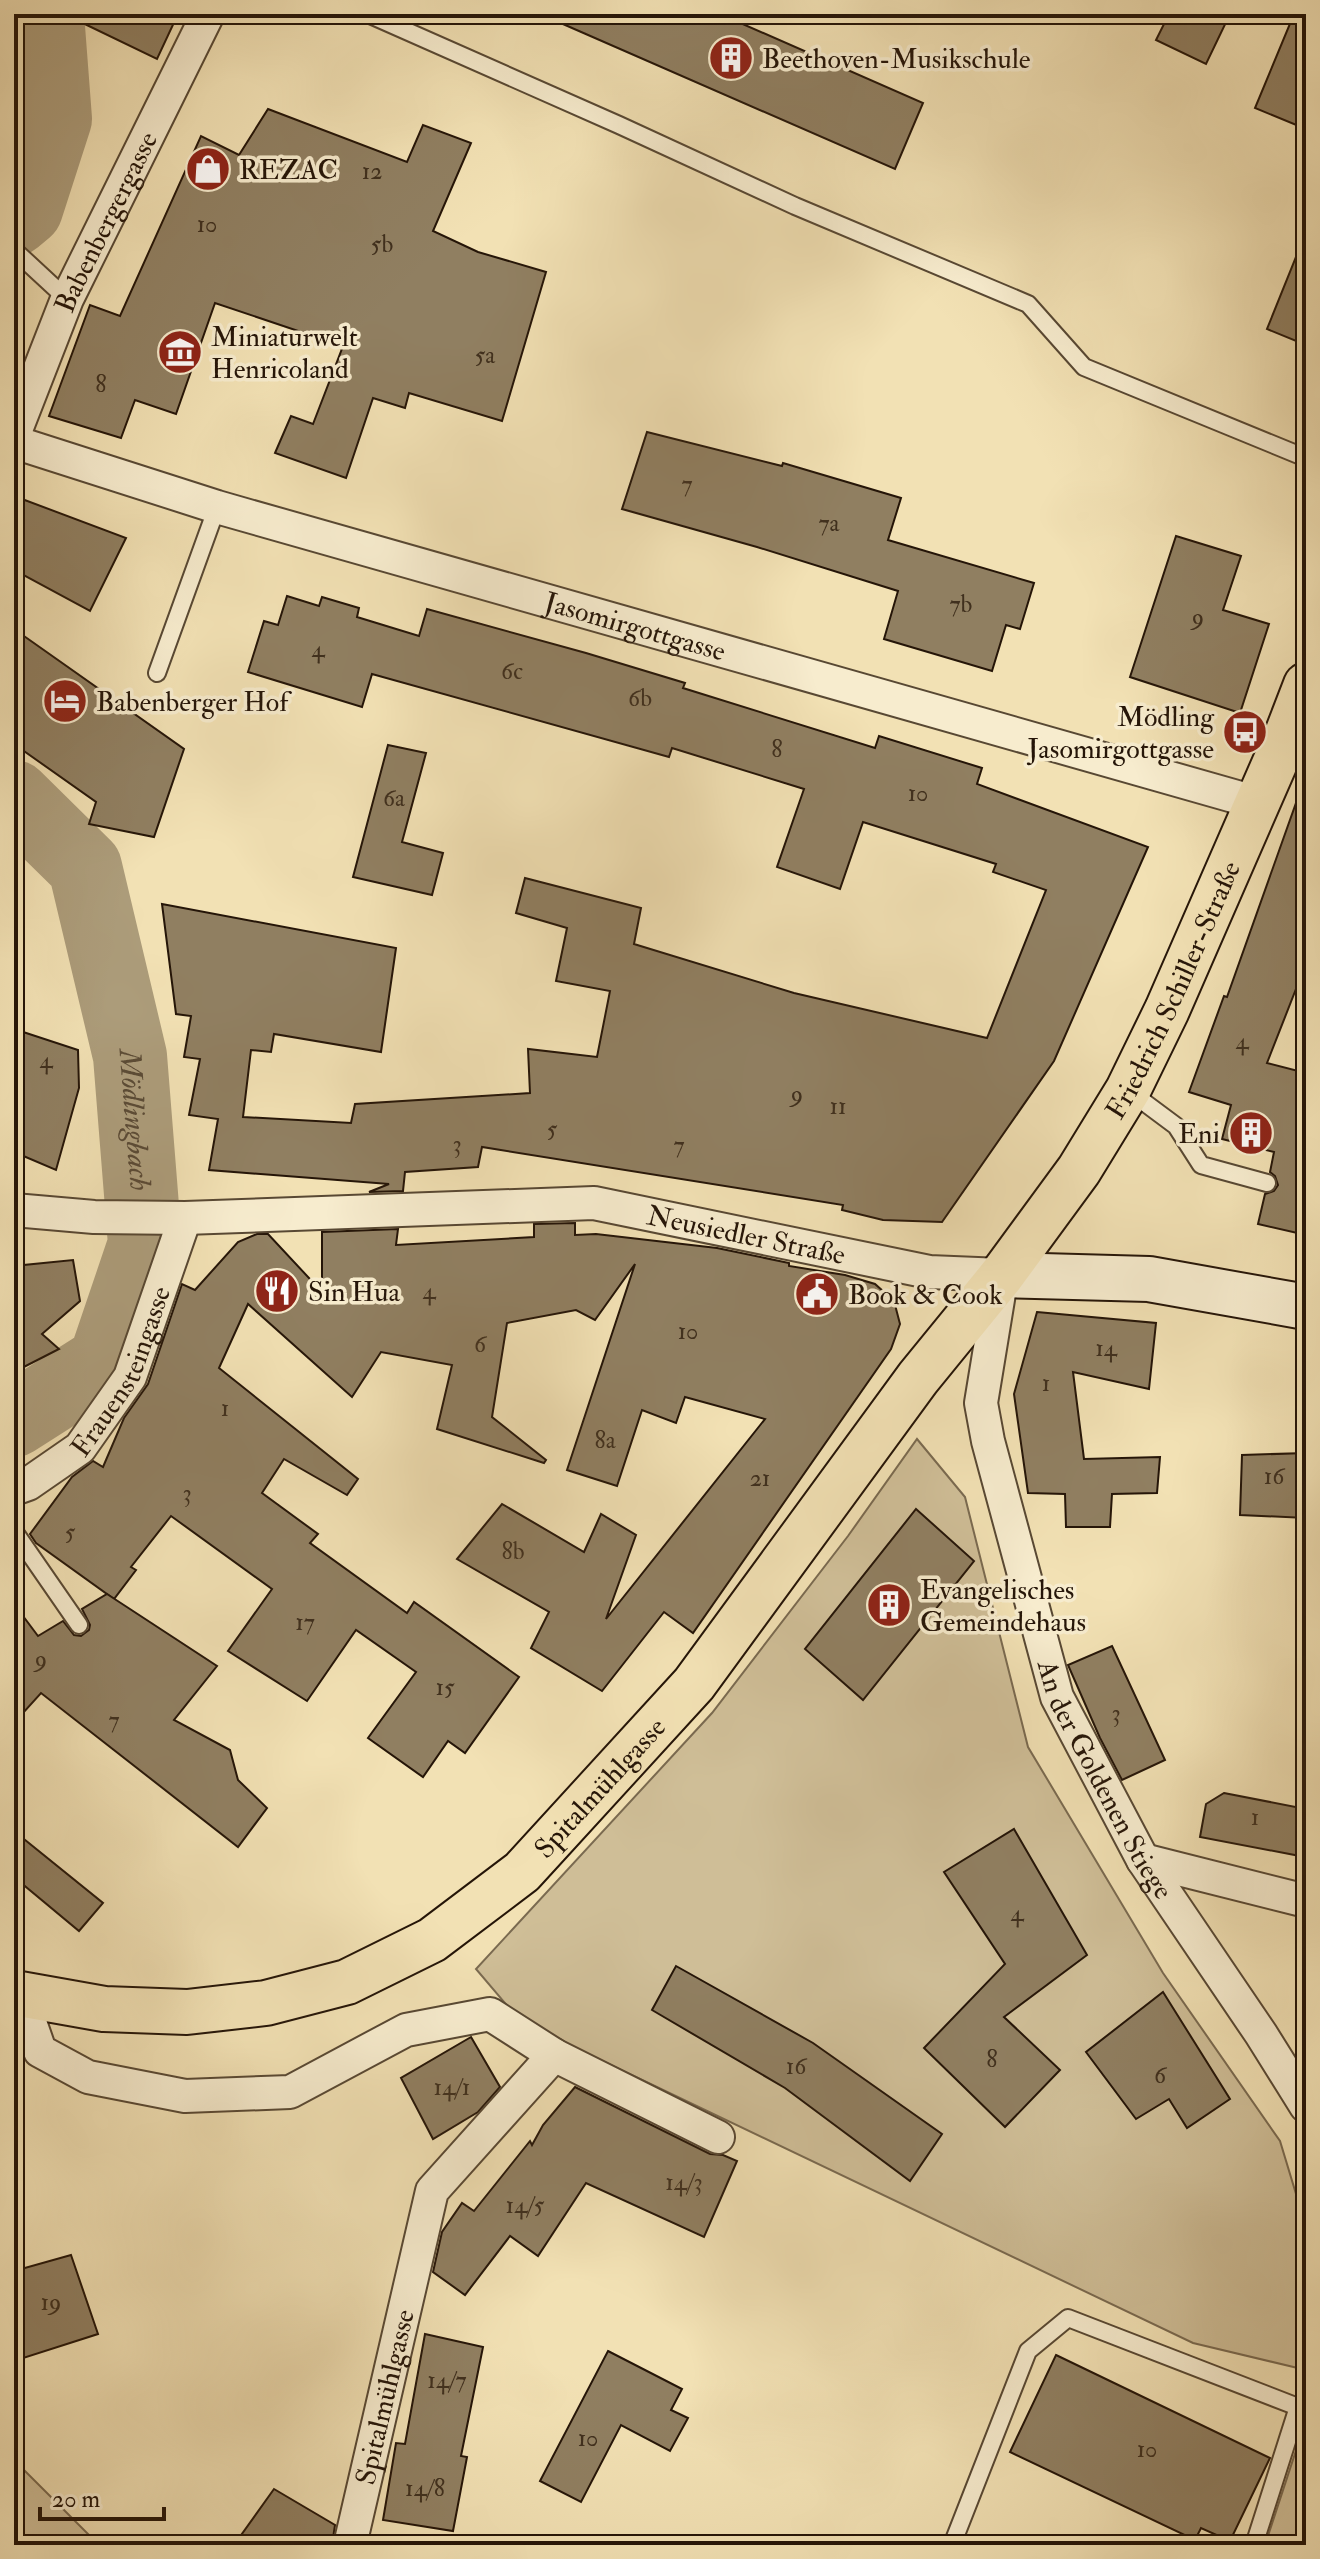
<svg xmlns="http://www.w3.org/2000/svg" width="1320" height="2559" font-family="'IM FELL Double Pica',serif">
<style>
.green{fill:#cfbe97;stroke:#7a6a50;stroke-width:2}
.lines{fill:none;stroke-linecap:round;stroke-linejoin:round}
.river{stroke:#ac9c7a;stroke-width:74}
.building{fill:#907f61;stroke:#251508;stroke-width:2}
.lane-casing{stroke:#584833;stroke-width:20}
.street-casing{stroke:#584833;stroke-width:36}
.secondary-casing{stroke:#251508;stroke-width:48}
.primary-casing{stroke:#251508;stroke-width:48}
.lane{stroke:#f7ecce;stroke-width:16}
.street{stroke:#f7ecce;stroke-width:32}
.secondary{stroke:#f7ecce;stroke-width:44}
.primary{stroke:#f2e1b4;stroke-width:44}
.labels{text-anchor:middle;stroke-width:7;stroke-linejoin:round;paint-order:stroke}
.number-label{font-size:24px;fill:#40301e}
.poi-label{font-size:28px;fill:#251508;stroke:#f7ecce;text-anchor:start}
.street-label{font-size:28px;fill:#251508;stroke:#f7ecce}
.water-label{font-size:30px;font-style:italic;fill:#5b4b36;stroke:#f7ecce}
</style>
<rect width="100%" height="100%" fill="#f2e1b4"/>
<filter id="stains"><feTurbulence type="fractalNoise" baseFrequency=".0025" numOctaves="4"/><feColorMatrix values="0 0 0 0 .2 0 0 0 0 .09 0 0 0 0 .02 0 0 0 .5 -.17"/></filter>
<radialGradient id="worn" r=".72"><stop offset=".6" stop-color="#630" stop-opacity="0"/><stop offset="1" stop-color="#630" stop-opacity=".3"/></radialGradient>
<g class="green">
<polygon points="917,1439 965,1497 1028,1747 1163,1973 1280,2141 1306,2227 1306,2370 1193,2343 521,2022 476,1969 712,1713 848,1536"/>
<polygon points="1306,2420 1306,2545 1265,2545"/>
<polygon points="14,2462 16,2462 99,2545 14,2545"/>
</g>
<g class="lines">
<g class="river">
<polyline points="14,219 26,209 55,119 47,14"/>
<path id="s1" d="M14,797l71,70 45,189 15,188 -40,118 -91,58"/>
</g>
</g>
<g class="building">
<polygon points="64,14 178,14 157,59"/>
<polygon points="540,14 720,14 923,103 895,169"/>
<polygon points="1169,14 1230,14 1206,64 1156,40"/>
<polygon points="1294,14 1306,14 1306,129 1255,108"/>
<polygon points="268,109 407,162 423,125 471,143 433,231 478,252 546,272 502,421 409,393 405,408 373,398 346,478 275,453 291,416 313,424 343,346 215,303 176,414 135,400 121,438 49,416 90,305 120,316 201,136 239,155"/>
<polygon points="1304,237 1306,238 1306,345 1267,329"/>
<polygon points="647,432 782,466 783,463 901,498 888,540 1034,583 1020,629 1006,625 992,671 884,639 898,591 757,547 622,509"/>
<polygon points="14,496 126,538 90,611 14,570"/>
<polygon points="1176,536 1241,556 1223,610 1269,624 1240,713 1130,677"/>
<polygon points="287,596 319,606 322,597 359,608 357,617 419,636 427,609 586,653 685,683 683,688 875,748 879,736 982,768 977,784 1148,847 1054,1061 942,1222 883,1220 842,1210 843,1205 482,1147 478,1167 405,1172 403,1191 369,1192 389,1184 209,1170 218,1119 189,1115 200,1059 184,1057 191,1016 176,1014 162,904 396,948 381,1052 274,1034 271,1052 251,1050 243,1117 351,1123 355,1104 530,1093 528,1049 597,1057 610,991 556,981 567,928 516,913 525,878 641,908 634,944 794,993 987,1038 1046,890 993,872 996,864 863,822 840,889 777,867 804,789 672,748 669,757 372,674 362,707 248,672 264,621 278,625"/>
<polygon points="14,629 184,749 154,837 89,824 96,802 14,744"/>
<polygon points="388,745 426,753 402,842 443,853 432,895 353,877"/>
<polygon points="1301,789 1306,790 1306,992 1296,989 1267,1063 1306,1073 1306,1235 1258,1224 1265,1194 1274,1191 1278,1185 1275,1176 1270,1172 1274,1152 1222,1139 1231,1105 1189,1092 1224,996 1227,997"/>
<polygon points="14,1029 78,1050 79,1088 56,1170 14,1152"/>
<polygon points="575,1223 575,1235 596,1234 717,1248 789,1263 789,1266 845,1275 875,1284 894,1301 900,1324 891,1349 693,1633 664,1612 602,1691 531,1648 549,1612 457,1559 502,1504 584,1552 601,1514 636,1535 606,1619 765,1419 685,1397 676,1423 642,1410 617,1486 567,1470 635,1264 595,1320 576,1310 507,1323 492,1417 546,1460 544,1463 437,1429 452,1365 381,1352 352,1397 248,1304 219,1368 358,1479 347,1495 284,1459 262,1493 318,1534 310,1543 407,1613 414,1602 519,1677 465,1753 448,1741 423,1777 368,1738 416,1672 356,1630 307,1701 228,1651 272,1589 171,1516 131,1567 136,1570 114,1599 36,1543 30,1534 72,1477 93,1461 103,1467 124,1418 148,1384 182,1284 195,1290 238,1242 257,1234 268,1234 322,1292 322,1232 398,1229 396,1245 534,1237 534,1224"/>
<polygon points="73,1260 80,1301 42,1334 59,1349 14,1372 14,1266"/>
<polygon points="1037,1312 1156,1323 1149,1389 1073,1372 1084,1459 1160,1457 1157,1493 1112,1494 1110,1527 1066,1527 1065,1494 1028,1493 1014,1394"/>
<polygon points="1306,1453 1306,1518 1240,1515 1242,1455"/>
<polygon points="916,1509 974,1561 863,1700 805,1649"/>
<polygon points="107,1594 217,1666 174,1720 230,1750 238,1780 267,1808 238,1847 41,1693 14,1723 14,1604 38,1636 63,1621 74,1635 81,1636 89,1630 90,1625 82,1609"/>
<polygon points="1112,1646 1165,1760 1122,1780 1100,1738 1068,1665"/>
<polygon points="1224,1793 1306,1809 1306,1825 1300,1856 1200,1837 1206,1804"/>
<polygon points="1014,1829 1087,1955 1004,2017 1060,2070 1005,2127 924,2048 1005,1964 944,1872"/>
<polygon points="14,1831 103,1903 79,1931 14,1877"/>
<polygon points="676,1966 813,2043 942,2134 910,2181 785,2088 652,2010"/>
<polygon points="1163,1992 1230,2099 1187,2128 1169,2099 1136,2119 1086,2052"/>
<polygon points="471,2037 500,2087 478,2112 433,2139 401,2078"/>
<polygon points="575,2087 710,2154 723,2155 737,2161 704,2237 586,2183 538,2256 510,2236 465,2295 433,2272 442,2232 462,2203 474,2211 530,2141 532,2145 543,2125"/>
<polygon points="71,2255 98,2334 14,2361 14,2271"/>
<polygon points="425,2334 483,2347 461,2456 467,2457 453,2531 383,2520 396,2443 405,2444"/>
<polygon points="608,2351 682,2389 671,2410 688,2418 670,2451 621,2425 581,2502 540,2481"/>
<polygon points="1056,2355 1270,2458 1230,2541 1201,2528 1195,2540 1010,2452"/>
<polygon points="274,2489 335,2525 332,2545 234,2545"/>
</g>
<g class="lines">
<g class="lane-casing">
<g id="lane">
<polyline points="368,14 619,125 795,206 1028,304 1084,367 1306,458"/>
<polyline points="14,250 67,299"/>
<polyline points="157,673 217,507"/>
<polyline points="1129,1091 1176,1126 1201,1165 1267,1183"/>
<polyline points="14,1531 79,1625"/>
<polyline points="952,2545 1028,2351 1068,2318 1298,2407 1306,2407"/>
<polyline points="1254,2545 1298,2407"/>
</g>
</g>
<g class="street-casing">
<g id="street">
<path id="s2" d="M14,435l53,-136 141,-285"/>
<path id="s3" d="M14,442l203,65 1041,296"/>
<path id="s4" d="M14,1210l80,7 91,1 409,-15 335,69 73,3 -21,128 7,38 69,256 86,163 118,174 45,72"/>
<path id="s5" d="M14,1489l14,-5 52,-36 50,-71 55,-159"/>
<polyline points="1143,1860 1306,1901"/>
<polyline points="21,1996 40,2051 88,2077 185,2096 290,2092 406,2030 490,2014 554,2055 718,2137"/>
<path id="s6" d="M350,2545l82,-354 122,-136"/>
</g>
</g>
<g class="secondary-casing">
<polyline id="secondary" points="1002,1275 1149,1279 1306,1307"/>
</g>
<g class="primary-casing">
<g id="primary">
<path id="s7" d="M14,1993l90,16 83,3 79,-9 81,-21 85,-42 90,-68 172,-188 224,-306 84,-103 77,-105 49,-80 39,-80 117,-268 22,-57"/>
</g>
</g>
<use href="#lane" class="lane"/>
<use href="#street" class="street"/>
<use href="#secondary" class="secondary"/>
<use href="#primary" class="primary"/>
</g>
<defs>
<g id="building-disc" transform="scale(2.3)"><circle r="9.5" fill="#8f2418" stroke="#f7ecce"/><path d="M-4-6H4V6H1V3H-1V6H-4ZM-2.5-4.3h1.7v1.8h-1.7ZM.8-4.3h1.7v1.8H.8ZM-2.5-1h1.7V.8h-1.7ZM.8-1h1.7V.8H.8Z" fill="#fff"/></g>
<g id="shop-disc" transform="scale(2.3)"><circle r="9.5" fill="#8f2418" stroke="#f7ecce"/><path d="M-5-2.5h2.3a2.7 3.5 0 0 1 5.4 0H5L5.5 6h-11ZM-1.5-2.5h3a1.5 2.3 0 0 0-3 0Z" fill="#fff"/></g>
<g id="museum-disc" transform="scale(2.3)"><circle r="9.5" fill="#8f2418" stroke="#f7ecce"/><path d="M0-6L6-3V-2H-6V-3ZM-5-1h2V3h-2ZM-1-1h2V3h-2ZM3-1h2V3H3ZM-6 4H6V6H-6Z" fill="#fff"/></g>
<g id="hotel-disc" transform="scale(2.3)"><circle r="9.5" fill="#8f2418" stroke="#f7ecce"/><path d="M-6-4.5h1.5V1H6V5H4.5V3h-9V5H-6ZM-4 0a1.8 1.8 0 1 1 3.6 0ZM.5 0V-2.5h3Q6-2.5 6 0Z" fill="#fff"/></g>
<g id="bus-disc" transform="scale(2.3)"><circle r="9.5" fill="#8f2418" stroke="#f7ecce"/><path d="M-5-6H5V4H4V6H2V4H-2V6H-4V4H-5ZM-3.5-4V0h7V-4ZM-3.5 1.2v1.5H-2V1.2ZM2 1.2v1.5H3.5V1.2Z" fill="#fff"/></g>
<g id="restaurant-disc" transform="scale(2.3)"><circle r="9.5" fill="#8f2418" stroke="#f7ecce"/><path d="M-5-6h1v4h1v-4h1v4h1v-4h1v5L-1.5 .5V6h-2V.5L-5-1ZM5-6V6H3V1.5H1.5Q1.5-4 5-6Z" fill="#fff"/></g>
<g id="civic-disc" transform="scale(2.3)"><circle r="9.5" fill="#8f2418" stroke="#f7ecce"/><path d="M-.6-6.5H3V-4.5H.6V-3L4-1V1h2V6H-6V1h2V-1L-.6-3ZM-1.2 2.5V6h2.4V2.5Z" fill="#fff"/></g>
</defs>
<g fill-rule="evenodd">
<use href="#building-disc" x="731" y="58"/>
<use href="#shop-disc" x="208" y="169"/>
<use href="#museum-disc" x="180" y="352"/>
<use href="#hotel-disc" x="65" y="701"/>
<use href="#bus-disc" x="1245" y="732"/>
<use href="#building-disc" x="1251" y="1133"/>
<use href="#restaurant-disc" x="277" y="1291"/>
<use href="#civic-disc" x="817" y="1294"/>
<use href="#building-disc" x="889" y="1605"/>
</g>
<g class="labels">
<g class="number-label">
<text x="372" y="179">12</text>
<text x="207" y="232">10</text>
<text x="382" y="252">5b</text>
<text x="485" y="363">5a</text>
<text x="101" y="392">8</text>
<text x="687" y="492">7</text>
<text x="829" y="531">7a</text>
<text x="961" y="612">7b</text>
<text x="1198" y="625">9</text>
<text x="318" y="657">4</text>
<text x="512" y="679">6c</text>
<text x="640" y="706">6b</text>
<text x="777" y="757">8</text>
<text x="918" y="801">10</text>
<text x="394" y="806">6a</text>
<text x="1242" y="1049">4</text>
<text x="46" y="1068">4</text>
<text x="797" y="1102">9</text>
<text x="838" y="1114">11</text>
<text x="552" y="1137">5</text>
<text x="457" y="1152">3</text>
<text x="679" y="1153">7</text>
<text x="429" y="1299">4</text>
<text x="688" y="1339">10</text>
<text x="480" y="1352">6</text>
<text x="1106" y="1356">14</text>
<text x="1046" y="1391">1</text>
<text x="225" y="1416">1</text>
<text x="605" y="1448">8a</text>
<text x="1274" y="1484">16</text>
<text x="760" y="1486">21</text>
<text x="187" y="1501">3</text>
<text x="70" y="1540">5</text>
<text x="513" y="1559">8b</text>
<text x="305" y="1630">17</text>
<text x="41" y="1667">9</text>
<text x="445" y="1695">15</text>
<text x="1116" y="1721">3</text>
<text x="114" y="1728">7</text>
<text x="1255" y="1825">1</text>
<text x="1017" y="1921">4</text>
<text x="992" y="2067">8</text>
<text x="796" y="2074">16</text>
<text x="1160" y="2083">6</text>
<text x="452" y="2095">14/1</text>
<text x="684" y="2190">14/3</text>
<text x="525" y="2213">14/5</text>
<text x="51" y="2310">19</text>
<text x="447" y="2388">14/7</text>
<text x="588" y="2446">10</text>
<text x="1147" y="2457">10</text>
<text x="425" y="2496">14/8</text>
</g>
<g class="poi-label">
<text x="762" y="68">Beethoven-Musikschule</text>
<text x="239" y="179">REZAC</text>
<text x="211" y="346">Miniaturwelt<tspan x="211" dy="32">Henricoland</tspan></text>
<text x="96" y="711">Babenberger Hof</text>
<text x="1214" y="726" text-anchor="end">Mödling<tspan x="1214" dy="32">Jasomirgottgasse</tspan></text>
<text x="1220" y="1143" text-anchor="end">Eni</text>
<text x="308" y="1301">Sin Hua</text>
<text x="848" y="1304">Book &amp; Cook</text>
<text x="920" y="1599">Evangelisches<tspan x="920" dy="32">Gemeindehaus</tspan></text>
</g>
<g class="street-label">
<text dy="10" stroke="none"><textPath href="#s2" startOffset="232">Babenbergergasse</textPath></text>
<text dy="10" stroke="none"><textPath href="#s3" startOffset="648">Jasomirgottgasse</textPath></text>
<text dy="10" stroke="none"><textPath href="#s7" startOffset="1646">Friedrich Schiller-Straße</textPath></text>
<text dy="10" stroke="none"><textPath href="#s4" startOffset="736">Neusiedler Straße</textPath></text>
<text dy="10" stroke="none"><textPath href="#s5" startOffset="166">Frauensteingasse</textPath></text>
<text dy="10" stroke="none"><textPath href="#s4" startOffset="1524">An der Goldenen Stiege</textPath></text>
<text dy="10" stroke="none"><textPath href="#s7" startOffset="660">Spitalmühlgasse</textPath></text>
<text dy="10" stroke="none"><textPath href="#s6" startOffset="152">Spitalmühlgasse</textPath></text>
</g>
<g class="water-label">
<text dy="10" stroke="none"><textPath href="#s1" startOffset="358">Mödlingbach</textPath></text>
</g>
</g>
<rect width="1320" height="2559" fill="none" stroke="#f2e1b4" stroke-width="48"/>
<rect x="16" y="16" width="1288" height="2527" fill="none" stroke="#251508" stroke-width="4"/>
<rect x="24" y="24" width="1272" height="2511" fill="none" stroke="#251508" stroke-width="2"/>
<path d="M40 2507v12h124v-12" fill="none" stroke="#251508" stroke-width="4"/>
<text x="52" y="2507" font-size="24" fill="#251508" stroke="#f7ecce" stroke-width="6" paint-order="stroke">20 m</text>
<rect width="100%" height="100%" filter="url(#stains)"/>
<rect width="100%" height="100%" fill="url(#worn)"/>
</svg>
